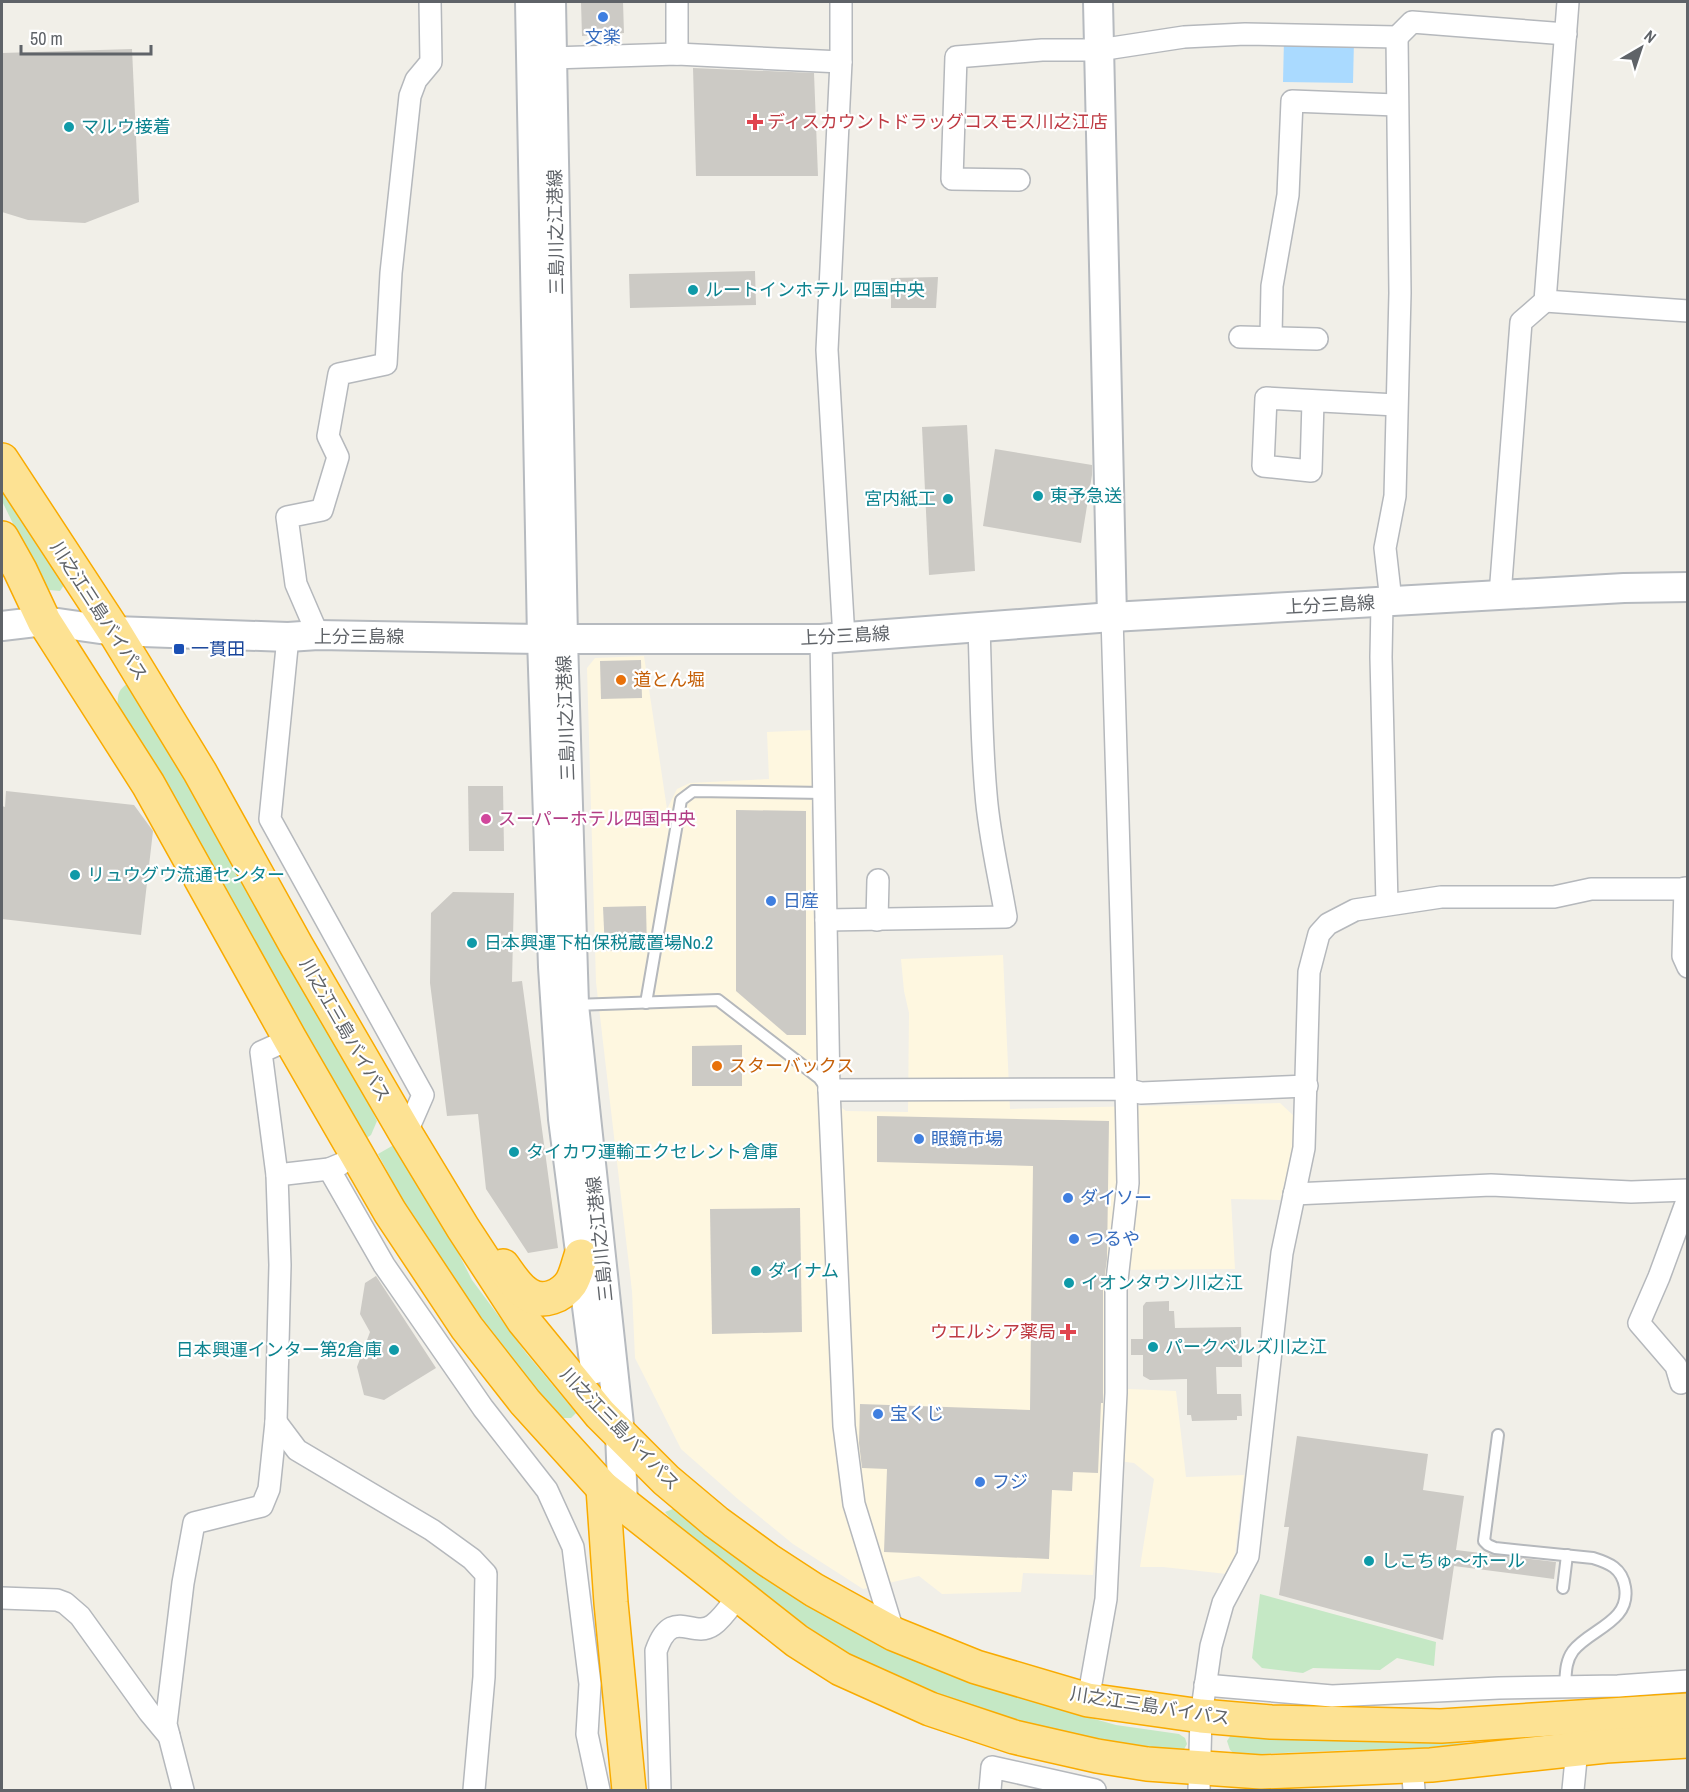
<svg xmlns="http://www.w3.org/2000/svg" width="1689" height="1792" font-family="'Archivo Narrow','Noto Sans JP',sans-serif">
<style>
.commercial{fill:#fef7e0}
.green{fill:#c5e8c5}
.water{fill:#aadaff}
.building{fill:#cccac5}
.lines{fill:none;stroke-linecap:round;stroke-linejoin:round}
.lane-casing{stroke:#b5b8bc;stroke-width:14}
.street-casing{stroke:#b5b8bc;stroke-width:24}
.secondary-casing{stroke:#b6babf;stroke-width:32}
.highway-casing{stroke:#f9ab00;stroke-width:36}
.lane{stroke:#fff;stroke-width:10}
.street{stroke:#fff;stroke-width:21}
.secondary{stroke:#fff;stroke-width:28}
.highway{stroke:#fde293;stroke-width:33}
.shop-dot{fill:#3f7fe0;stroke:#fff;stroke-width:2}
.health-dot{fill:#e0444e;stroke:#fff;stroke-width:2}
.culture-dot{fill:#0f9aa8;stroke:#fff;stroke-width:2}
.transit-dot{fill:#1a4fb4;stroke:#fff;stroke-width:2}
.food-dot{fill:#e8710a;stroke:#fff;stroke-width:2}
.hotel-dot{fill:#d1479c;stroke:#fff;stroke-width:2}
.labels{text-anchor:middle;stroke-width:4.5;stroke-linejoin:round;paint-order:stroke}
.shop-label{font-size:18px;fill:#366cbe;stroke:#fff;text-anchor:start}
.health-label{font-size:18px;fill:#be3a42;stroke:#fff;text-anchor:start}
.culture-label{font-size:18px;fill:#0d838f;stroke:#fff;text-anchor:start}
.street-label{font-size:18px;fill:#5f6368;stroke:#fff}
.transit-label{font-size:18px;fill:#164399;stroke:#fff;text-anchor:start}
.food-label{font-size:18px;fill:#c56008;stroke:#fff;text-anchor:start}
.hotel-label{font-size:18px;fill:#b23c85;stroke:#fff;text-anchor:start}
</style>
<rect width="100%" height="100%" fill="#f1efe8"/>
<polygon class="commercial" points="644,656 667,809 677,789 690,783 769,779 767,732 814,730 815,771 811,811 818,1090 846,1111 908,1112 909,1013 904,991 901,959 1003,955 1010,1109 1280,1103 1295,1117 1292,1154 1280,1200 1231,1199 1235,1269 1109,1270 1106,1388 1176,1391 1186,1477 1244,1475 1235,1555 1227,1574 1163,1567 1140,1567 1154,1479 1134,1463 1103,1459 1093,1575 1023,1573 1021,1592 942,1594 919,1576 863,1589 793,1544 739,1500 681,1449 635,1358 632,1291 596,982 587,668 595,658"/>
<g class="green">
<polygon points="2,483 64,585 60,591 49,590 43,585 2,501"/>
<path d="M127,684l8,1 228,407 14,29 -6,14 -9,6 -244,-434c-1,-11 0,-17 9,-23z"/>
<polygon points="392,1146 396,1147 441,1219 472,1280 526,1353 576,1413 571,1418 560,1418 547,1410 426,1244 378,1154"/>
<polygon points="678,1507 977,1680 1069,1712 1116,1725 1179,1734 1185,1738 1187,1744 1182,1753 1115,1747 945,1701 843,1652 730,1570 678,1528 665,1512"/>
<polygon points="1260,1594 1436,1642 1434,1666 1397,1658 1380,1670 1313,1668 1303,1673 1262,1668 1252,1658"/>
<polygon points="1231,1735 1403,1736 1468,1744 1553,1739 1438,1752 1352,1750 1236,1755 1230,1750 1227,1741"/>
</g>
<polygon class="water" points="1284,39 1354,40 1353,83 1283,82"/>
<g class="building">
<polygon points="581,2 623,2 624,33 582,36"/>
<polygon points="132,49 139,202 85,223 28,220 2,212 2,53"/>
<polygon points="693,68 814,73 818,176 696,176"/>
<polygon points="755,271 756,305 630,308 629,274"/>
<polygon points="938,277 936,308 891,308 891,278"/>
<polygon points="967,425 975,571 929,575 922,427"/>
<polygon points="995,449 1092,465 1092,475 1081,543 983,526"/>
<polygon points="641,660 642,698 601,699 600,661"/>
<polygon points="468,786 503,786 504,851 469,851"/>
<polygon points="6,791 134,805 153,831 141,935 2,919 2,806 5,807"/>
<polygon points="736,810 806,811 806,1035 787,1035 736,991"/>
<polygon points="453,892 514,893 512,982 522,981 558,1248 528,1253 486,1189 478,1114 447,1116 430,983 431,913"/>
<polygon points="646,906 647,950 605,951 603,907"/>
<polygon points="742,1045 742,1086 692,1086 692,1046"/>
<polygon points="877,1116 1109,1121 1107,1259 1103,1289 1103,1403 1101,1403 1098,1473 1073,1472 1072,1491 1052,1490 1049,1559 884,1552 887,1469 862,1468 859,1443 860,1404 1030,1410 1033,1166 877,1162"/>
<polygon points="800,1208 802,1332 712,1334 710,1209"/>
<polygon points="376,1276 436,1368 384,1400 364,1395 357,1367 370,1332 360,1314 365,1283"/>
<polygon points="1169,1301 1169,1311 1174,1311 1175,1328 1241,1327 1242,1367 1216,1367 1217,1394 1241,1394 1242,1416 1237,1416 1237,1420 1192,1421 1191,1415 1187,1415 1187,1379 1150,1380 1143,1376 1143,1355 1131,1355 1131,1339 1143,1339 1143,1306 1146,1302"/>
<polygon points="1297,1436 1428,1454 1423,1490 1464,1496 1456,1550 1556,1562 1554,1579 1454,1566 1443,1640 1279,1595 1289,1527 1284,1527"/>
</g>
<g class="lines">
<g class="lane-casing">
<g id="lane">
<polyline points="646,1003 681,800 693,791 824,793"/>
<polyline points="574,1005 718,1000 819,1078 827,1089"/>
<path d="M1498,1435l-14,106 4,4 7,3 98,10c16,5 29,10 32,29 6,35 -35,42 -52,64 -8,11 -7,23 -8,35"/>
<polyline points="1563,1588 1567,1555"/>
</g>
</g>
<g class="street-casing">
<g id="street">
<polyline points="677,2 677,54"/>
<polyline points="841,2 841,62 827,350 844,638"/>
<polyline points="552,58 677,54 841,62"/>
<polyline points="1019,180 952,179 956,57 1042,50 1099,50 1184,37 1245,34 1397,37 1412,22 1566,34"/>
<polyline points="1545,301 1688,311"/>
<polyline points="1271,336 1272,286 1288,195 1292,101 1396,105"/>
<polyline points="1240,337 1317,339"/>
<polyline points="1313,401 1311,471 1263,466 1266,398 1396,405"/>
<polyline points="1500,595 1521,322 1545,301 1568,2"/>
<polyline points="1391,601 1385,548 1395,496 1400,293 1397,37"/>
<polyline points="1382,603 1381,657 1387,904"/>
<polyline points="1112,617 1126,1089 1141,1093 1307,1086"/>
<polyline points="318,635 296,584 287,517 322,510 338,457 328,436 339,374 386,364 391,273 410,96 416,80 431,62 430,2"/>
<polyline points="288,637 270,819 423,1095 406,1134"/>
<polyline points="821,639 829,1090 844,1426 854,1504 894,1634"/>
<polyline points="1685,888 1683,956 1688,967"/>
<path d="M826,920l180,-3c-7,-42 -17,-82 -20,-123 -5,-55 -5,-111 -7,-167"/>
<polyline points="877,920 878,880"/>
<polyline points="829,1090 1126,1089 1128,1183 1116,1289 1116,1393 1106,1599 1088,1700"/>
<polyline points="329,1169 384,1265 483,1408 547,1490 573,1547 590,1684 587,1734 599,1790"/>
<polyline points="277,1175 329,1169 341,1164"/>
<polyline points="1294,1194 1491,1185 1631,1192 1688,1190"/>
<polyline points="1681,1383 1676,1366 1639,1323 1659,1277 1688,1198"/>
<polyline points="276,1422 297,1450 432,1530 472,1559 486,1574 484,1677 474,1790"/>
<polyline points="2,1598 57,1600 65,1603 80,1616 149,1712 169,1736"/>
<polyline points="1205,1685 1332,1696 1499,1688 1618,1686 1688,1681"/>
<polyline points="1412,1766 1414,1790"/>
<polyline points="183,1790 166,1724 183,1583 194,1523 262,1506 269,1489 276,1422 280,1265 277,1175 261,1052 290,1039"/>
<path d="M660,1790l-4,-139c16,-46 36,-11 57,-26 10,-7 18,-20 25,-29"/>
<polyline points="990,1790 992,1767 1095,1790"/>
<polyline points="1199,1790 1201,1716 1211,1646 1223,1603 1248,1556 1282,1253 1304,1148 1309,972 1319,934 1328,924 1355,910 1441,897 1554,897 1591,889 1688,889"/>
<polyline points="1573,1790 1577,1749"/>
</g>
</g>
<g class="secondary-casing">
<g id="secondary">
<polyline points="530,2 542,639 553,967 563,1119 595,1369"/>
<polyline points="551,2 563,639 573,973 574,1005 620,1434 623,1505"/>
<polyline points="1098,2 1112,617"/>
<polyline points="2,626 44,621 114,631 288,637 318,635 542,639 821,639 1112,617 1624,588 1688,587"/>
</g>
</g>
<g class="highway-casing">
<g id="highway">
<polyline points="2,460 114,631 200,772 296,945 406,1134 463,1228 523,1320 600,1414 666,1480 716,1522 768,1560 814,1590 894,1634 976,1667 1088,1700 1201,1716 1271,1722 1441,1726 1688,1710"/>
<polyline points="2,538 20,570 44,621 148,784 290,1039 390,1212 467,1328 525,1402 603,1488 797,1641 841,1669 930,1709 1014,1737 1097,1756 1147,1764 1261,1772 1338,1769 1431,1765 1606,1746 1688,1741"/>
<path d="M503,1266c7,10 15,23 26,29 14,9 33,1 42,-12 5,-8 7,-19 10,-27"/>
<polyline points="603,1488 611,1603 629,1790"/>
</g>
</g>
<use href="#lane" class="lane"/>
<use href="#street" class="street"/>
<use href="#secondary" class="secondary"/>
<use href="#highway" class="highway"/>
</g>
<g class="shop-dot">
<circle cx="603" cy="17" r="6"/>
<circle cx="771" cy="901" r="6"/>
<circle cx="919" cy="1139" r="6"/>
<circle cx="1068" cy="1198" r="6"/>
<circle cx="1074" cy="1239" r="6"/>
<circle cx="878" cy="1414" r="6"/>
<circle cx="980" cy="1482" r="6"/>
</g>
<g class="health-dot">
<path d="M752 113h6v6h6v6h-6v6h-6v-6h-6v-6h6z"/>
<path d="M1065 1323h6v6h6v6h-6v6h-6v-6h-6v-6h6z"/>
</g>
<g class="culture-dot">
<circle cx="69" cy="127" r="6"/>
<circle cx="693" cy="290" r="6"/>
<circle cx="1038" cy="496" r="6"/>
<circle cx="948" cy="499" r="6"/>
<circle cx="75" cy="875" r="6"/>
<circle cx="472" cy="943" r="6"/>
<circle cx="514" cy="1152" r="6"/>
<circle cx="756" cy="1271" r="6"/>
<circle cx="1069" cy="1283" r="6"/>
<circle cx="1153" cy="1347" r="6"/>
<circle cx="394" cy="1350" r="6"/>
<circle cx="1369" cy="1561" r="6"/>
</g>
<rect class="transit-dot" x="173" y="643" width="12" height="12" rx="3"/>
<g class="food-dot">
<circle cx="621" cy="680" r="6"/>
<circle cx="717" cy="1066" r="6"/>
</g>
<circle class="hotel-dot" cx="486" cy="819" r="6"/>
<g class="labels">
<g class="shop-label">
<text x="603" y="43" text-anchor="middle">文楽</text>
<text x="783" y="907">日産</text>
<text x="931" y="1145">眼鏡市場</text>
<text x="1080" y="1204">ダイソー</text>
<text x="1086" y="1245">つるや</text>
<text x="890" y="1420">宝くじ</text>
<text x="992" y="1488">フジ</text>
</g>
<g class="health-label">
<text x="767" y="128">ディスカウントドラッグコスモス川之江店</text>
<text x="1056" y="1338" text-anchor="end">ウエルシア薬局</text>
</g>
<g class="culture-label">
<text x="81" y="133">マルウ接着</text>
<text x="705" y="296">ルートインホテル 四国中央</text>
<text x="1050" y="502">東予急送</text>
<text x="936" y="505" text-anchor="end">宮内紙工</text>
<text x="87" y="881">リュウグウ流通センター</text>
<text x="484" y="949">日本興運下柏保税蔵置場No.2</text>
<text x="526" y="1158">タイカワ運輸エクセレント倉庫</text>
<text x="768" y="1277">ダイナム</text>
<text x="1081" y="1289">イオンタウン川之江</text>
<text x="1165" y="1353">パークベルズ川之江</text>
<text x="382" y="1356" text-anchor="end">日本興運インター第2倉庫</text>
<text x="1381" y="1567">しこちゅ～ホール</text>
</g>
<g class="street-label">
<text transform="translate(556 232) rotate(-91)" y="6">三島川之江港線</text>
<text transform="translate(1330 605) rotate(-3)" y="6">上分三島線</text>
<text transform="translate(99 611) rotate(57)" y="6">川之江三島バイパス</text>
<text transform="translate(845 636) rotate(-3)" y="6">上分三島線</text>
<text x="359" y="643">上分三島線</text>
<text transform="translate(566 718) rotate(-92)" y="6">三島川之江港線</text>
<text transform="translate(345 1030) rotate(60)" y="6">川之江三島バイパス</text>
<text transform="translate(600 1239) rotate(-96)" y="6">三島川之江港線</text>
<text transform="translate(620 1429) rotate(46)" y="6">川之江三島バイパス</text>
<text transform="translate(1150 1706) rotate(9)" y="6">川之江三島バイパス</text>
</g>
<g class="transit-label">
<text x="191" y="655">一貫田</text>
</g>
<g class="food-label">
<text x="633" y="686">道とん堀</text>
<text x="729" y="1072">スターバックス</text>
</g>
<g class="hotel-label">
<text x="498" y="825">スーパーホテル四国中央</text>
</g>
</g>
<rect width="1689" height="1792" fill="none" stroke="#5f6368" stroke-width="6"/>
<g transform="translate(1641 48) rotate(39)" stroke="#ffffff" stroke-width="4.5" paint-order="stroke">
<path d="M0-4.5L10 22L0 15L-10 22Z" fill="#5f6368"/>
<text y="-9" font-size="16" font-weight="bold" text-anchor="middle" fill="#5f6368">N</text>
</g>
<path d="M21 45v9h130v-9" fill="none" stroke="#5f6368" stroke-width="3"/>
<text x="30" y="45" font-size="18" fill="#5f6368" stroke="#ffffff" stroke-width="4.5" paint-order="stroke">50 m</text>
</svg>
